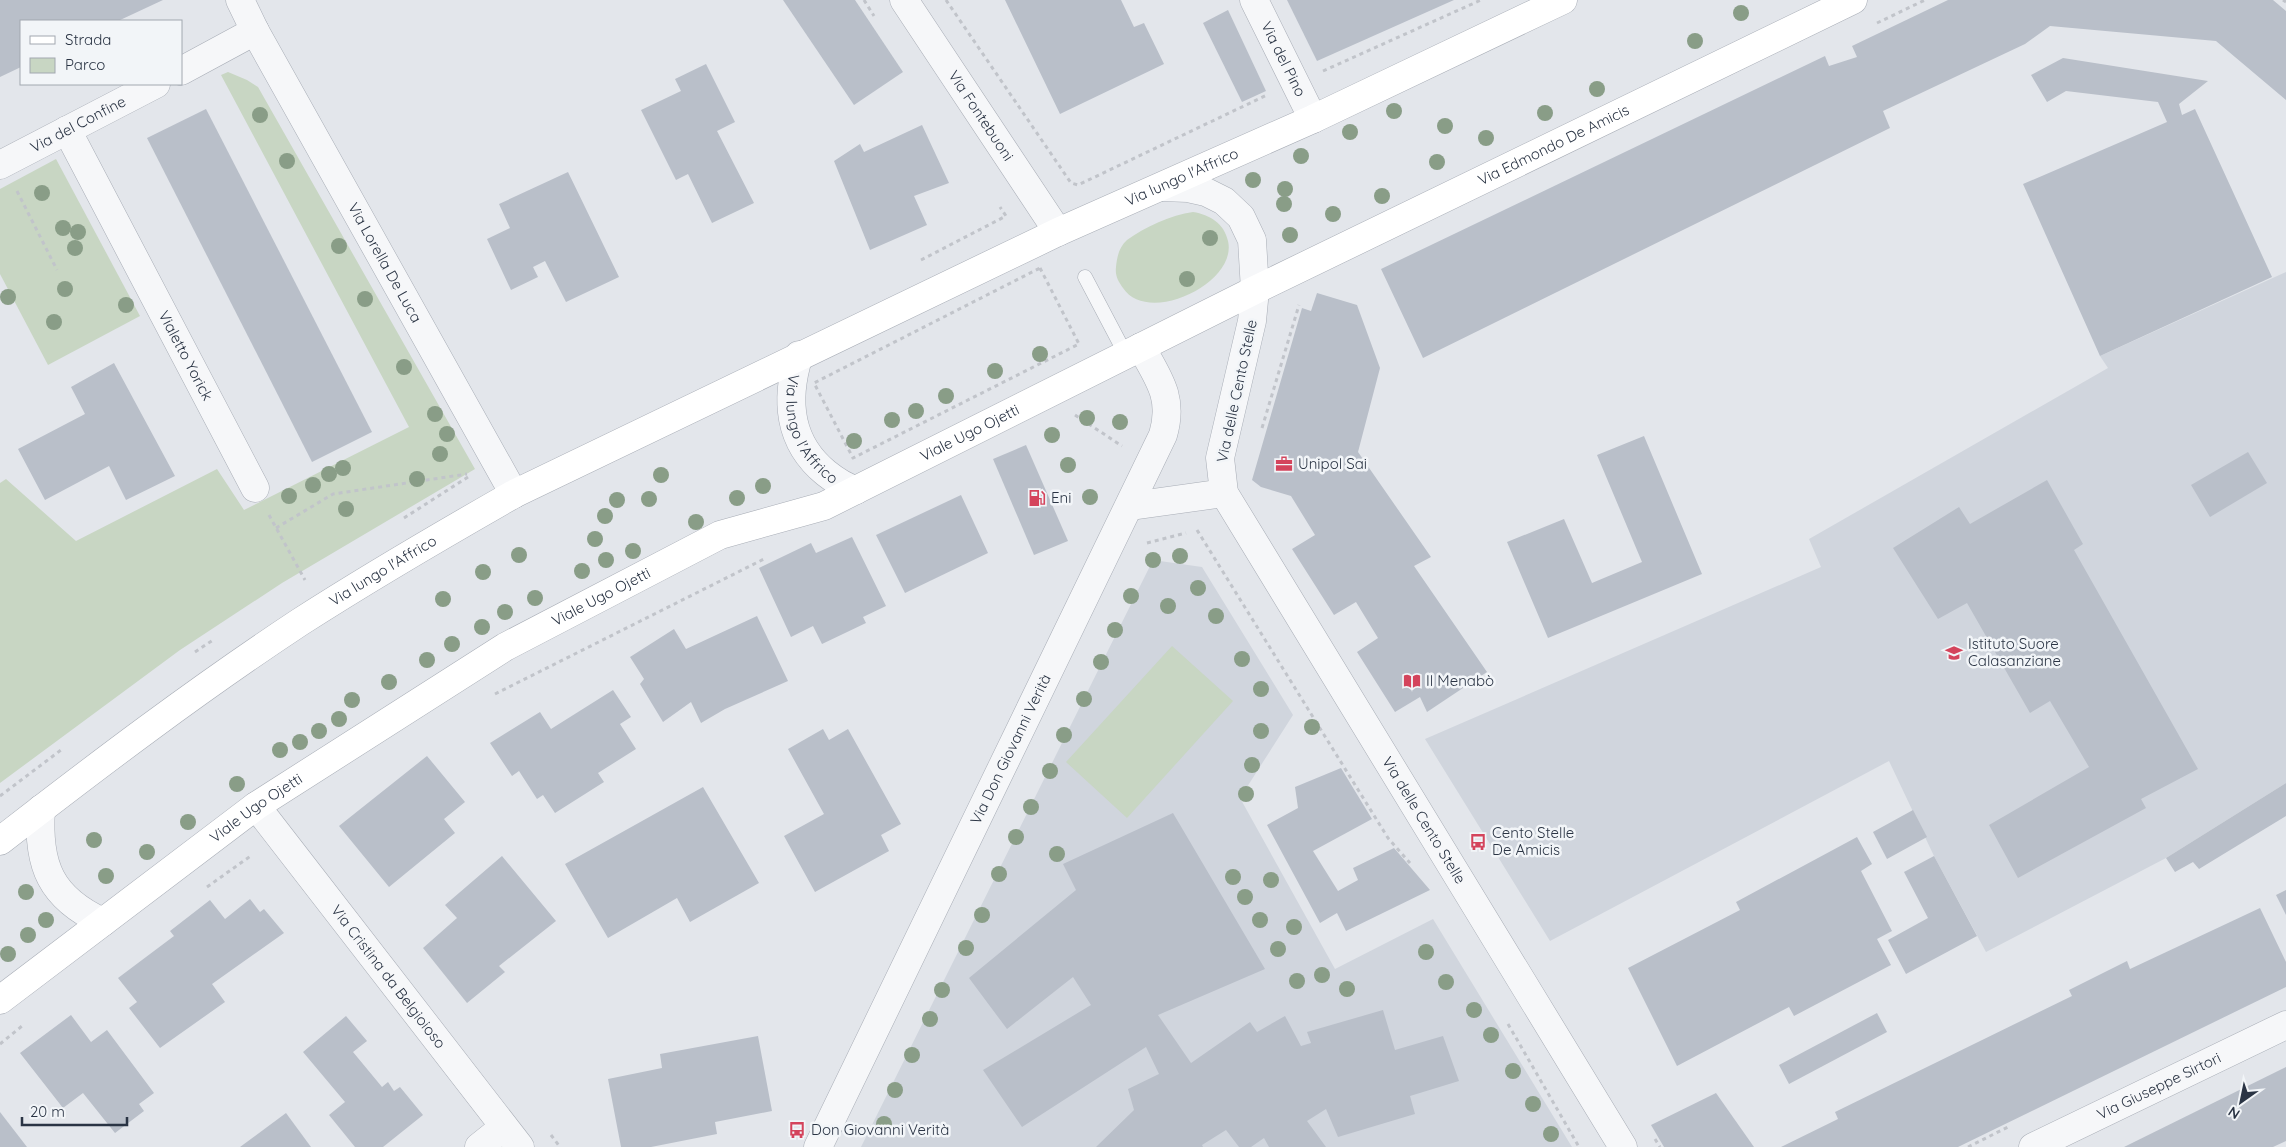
<svg xmlns="http://www.w3.org/2000/svg" width="2286" height="1147" font-family="Quicksand,sans-serif">
<style>
.built{fill:#d0d5dd}
.green{fill:#c8d6c3}
.building{fill:#b9bfc9}
.lines{fill:none;stroke-linecap:round;stroke-linejoin:round}
.service-casing{stroke:#a8adb6;stroke-width:15}
.minor-casing{stroke:#a8adb6;stroke-width:29}
.secondary-casing{stroke:#a8adb6;stroke-width:29}
.path{stroke:#c1c4ca;stroke-width:3;stroke-dasharray:4 4;stroke-linecap:butt}
.service{stroke:#f6f7f9;stroke-width:14}
.minor{stroke:#f6f7f9;stroke-width:28}
.secondary{stroke:#fff;stroke-width:28}
.tree{fill:#899d87}
.labels{text-anchor:middle;stroke-width:5;stroke-linejoin:round;paint-order:stroke}
.street-label{font-size:15px;fill:#2a3444;stroke:#f2f5f8}
.poi-label{font-size:15px;fill:#2a3444;stroke:#f2f5f8;text-anchor:start}
</style>
<rect width="100%" height="100%" fill="#e3e6eb"/>
<g class="built">
<polygon points="2286,272 2286,783 2166,858 1986,952 1934,856 1889,761 1550,941 1425,739 1821,567 1809,539 2108,368 2100,356"/>
<polygon points="1153,560 1202,567 1293,715 1240,798 1335,969 1433,919 1572,1147 861,1147"/>
</g>
<g class="green">
<polygon points="228,72 247,80 258,87 475,469 282,583 180,650 0,783 0,483 6,479 76,541 217,469 244,510 409,427 221,75"/>
<polygon points="56,159 140,316 48,365 0,274 0,189"/>
<path d="M1193,212c17,3 31,11 35,29 10,42 -80,85 -105,47 -5,-7 -8,-12 -7,-21 1,-10 3,-20 11,-27 18,-13 44,-25 66,-28z"/>
<polygon points="1172,646 1233,701 1127,818 1066,762"/>
</g>
<g class="building">
<polygon points="0,0 163,0 118,21 21,21 21,67 0,77"/>
<polygon points="783,0 855,0 903,72 854,105"/>
<polygon points="1005,0 1121,0 1134,27 1144,23 1164,64 1060,114"/>
<polygon points="1287,0 1454,0 1317,61"/>
<polygon points="1948,0 2273,0 2286,11 2286,100 2216,41 2050,26 2025,44 1883,111 1890,128 1423,358 1381,269 1825,56 1829,66 1857,57 1852,46"/>
<polygon points="1228,10 1266,91 1242,102 1203,23"/>
<polygon points="2063,58 2208,81 2179,104 2182,115 2195,109 2272,277 2100,356 2023,184 2167,122 2158,102 2066,91 2047,102 2031,75"/>
<polygon points="706,64 735,122 717,131 754,203 712,223 688,174 676,180 641,110 681,91 675,79"/>
<polygon points="206,109 372,432 312,462 147,138"/>
<polygon points="922,125 949,183 914,196 927,225 870,250 834,161 860,144 864,152"/>
<polygon points="568,172 619,277 566,302 545,261 533,267 538,277 511,290 487,239 510,228 499,204"/>
<polygon points="1317,293 1357,305 1380,368 1358,452 1431,557 1414,566 1487,672 1427,712 1420,697 1395,712 1357,652 1378,638 1356,602 1334,615 1292,549 1315,535 1291,496 1261,487 1252,480 1302,308 1311,311"/>
<polygon points="114,363 175,476 126,500 109,466 45,500 18,449 85,414 71,387"/>
<polygon points="1644,436 1702,574 1548,638 1507,542 1564,519 1592,583 1642,562 1597,455"/>
<polygon points="1026,445 1068,541 1034,555 993,459"/>
<polygon points="2248,452 2267,483 2210,517 2191,485"/>
<polygon points="2047,480 2083,544 2074,550 2198,769 2141,799 2146,808 2018,878 1989,825 2089,767 2050,701 2030,713 1967,603 1938,619 1893,548 1959,507 1970,524"/>
<polygon points="961,495 988,553 905,593 876,535"/>
<polygon points="852,537 886,606 863,617 866,623 822,644 813,626 791,637 759,568 811,543 816,553"/>
<polygon points="757,616 788,681 725,709 701,723 691,702 663,722 640,684 644,679 630,657 674,629 686,649"/>
<polygon points="613,690 631,717 620,724 636,749 598,773 604,782 555,813 543,795 537,799 519,771 512,776 490,743 540,712 551,729"/>
<polygon points="823,729 829,740 848,729 901,824 881,835 889,851 815,892 784,836 824,814 788,749"/>
<polygon points="427,756 465,802 444,819 455,833 389,887 339,826"/>
<polygon points="1341,768 1372,819 1313,851 1338,891 1358,880 1353,868 1394,848 1430,890 1346,931 1337,913 1320,923 1267,825 1298,808 1295,787"/>
<polygon points="2286,783 2286,816 2199,869 2193,862 2175,872 2166,858"/>
<polygon points="703,787 759,883 690,922 677,898 608,938 565,864"/>
<polygon points="1913,810 1927,837 1887,859 1873,832"/>
<polygon points="1173,813 1265,969 1158,1015 1191,1063 1250,1022 1257,1032 1285,1016 1301,1046 1311,1043 1307,1032 1383,1010 1395,1050 1443,1036 1459,1081 1410,1096 1415,1114 1338,1137 1326,1109 1307,1121 1326,1147 1269,1147 1264,1138 1251,1147 1239,1147 1226,1130 1202,1145 1203,1147 1096,1147 1134,1110 1128,1089 1159,1074 1146,1047 1022,1127 983,1070 1091,1005 1073,977 1007,1029 969,978 1076,890 1063,864"/>
<polygon points="1857,837 1872,864 1861,871 1892,931 1877,939 1891,965 1794,1016 1789,1007 1677,1066 1628,968 1740,910 1736,902"/>
<polygon points="502,856 556,921 499,966 505,972 467,1003 423,948 457,918 445,905"/>
<polygon points="1934,856 1977,936 1906,974 1888,940 1928,918 1904,872"/>
<polygon points="2286,890 2286,915 2276,895"/>
<polygon points="250,899 260,912 264,909 284,933 212,984 225,1002 160,1048 129,1008 137,1002 118,978 174,936 170,931 210,900 225,919"/>
<polygon points="2260,908 2286,962 2286,987 1958,1147 1781,1147 1838,1119 1835,1112 2072,996 2069,990 2127,961 2130,969"/>
<polygon points="1877,1013 1887,1032 1789,1084 1779,1065"/>
<polygon points="71,1015 91,1042 107,1030 154,1093 139,1104 144,1111 115,1133 83,1093 63,1108 20,1053"/>
<polygon points="346,1016 367,1041 353,1052 382,1087 388,1082 394,1091 400,1087 423,1115 383,1147 355,1147 329,1115 345,1102 303,1052"/>
<polygon points="758,1036 772,1111 715,1122 717,1134 651,1147 621,1147 608,1079 662,1068 660,1054"/>
<polygon points="2286,1067 2286,1141 2273,1147 2124,1147"/>
<polygon points="1716,1093 1754,1147 1664,1147 1651,1125"/>
<polygon points="0,1112 27,1147 0,1147"/>
<polygon points="286,1113 311,1147 240,1147"/>
</g>
<g class="lines">
<g class="service-casing">
<polyline id="service" points="1085,277 1126,355"/>
</g>
<g class="minor-casing">
<g id="minor">
<path id="s1" d="M240,0l15,31 259,463"/>
<path id="s2" d="M904,0l154,232"/>
<path id="s3" d="M1254,0l59,119"/>
<polyline points="181,71 255,31"/>
<path id="s4" d="M67,130l188,358"/>
<path id="s5" d="M0,165l156,-81"/>
<path id="s6" d="M1162,187l26,1 18,4 18,9 17,16 11,23 3,50 -3,31 -32,137 4,35 399,654"/>
<path id="s7" d="M799,355c-14,44 -11,87 27,118 10,8 19,14 30,17"/>
<polyline points="1131,506 1224,493"/>
<path id="s8" d="M256,806l264,341"/>
<path d="M41,809c-4,57 10,89 62,113"/>
<polyline points="479,1147 504,1127"/>
<path id="s9" d="M818,1147l345,-712c11,-37 -4,-56 -22,-88"/>
<path id="s10" d="M2033,1147l253,-122"/>
</g>
</g>
<g class="secondary-casing">
<g id="secondary">
<path id="s11" d="M0,841c98,-76 197,-151 300,-219 70,-45 142,-87 214,-128l544,-262 255,-113 250,-119"/>
<path id="s12" d="M0,1000l256,-194 249,-159 215,-112 104,-29 431,-216 598,-290"/>
</g>
</g>
<g class="path">
<polyline points="864,0 874,16"/>
<polyline points="946,0 1071,183 1078,185 1267,95"/>
<polyline points="2283,0 2286,2"/>
<polyline points="1877,23 1925,0"/>
<polyline points="1323,71 1481,0"/>
<polyline points="17,191 57,270"/>
<polyline points="921,260 1006,216 1000,207"/>
<polygon points="1040,268 1079,344 853,458 814,383"/>
<polyline points="1075,415 1122,446"/>
<polyline points="1262,428 1299,305"/>
<polyline points="269,515 305,580"/>
<polyline points="404,518 468,477"/>
<polyline points="276,528 333,494 467,474"/>
<polyline points="1197,530 1388,838 1410,863"/>
<polyline points="1147,543 1186,533"/>
<polyline points="195,652 213,640"/>
<polyline points="495,694 766,558"/>
<polyline points="0,796 61,750"/>
<polyline points="207,887 252,855"/>
<polyline points="1508,1024 1579,1147"/>
<polyline points="0,1044 22,1026"/>
<polyline points="551,1135 560,1147"/>
<polyline points="1655,1139 1660,1147"/>
<polyline points="1968,1147 2008,1127"/>
</g>
<use href="#service" class="service"/>
<use href="#minor" class="minor"/>
<use href="#secondary" class="secondary"/>
</g>
<g class="tree">
<circle cx="1741" cy="13" r="8"/>
<circle cx="1695" cy="41" r="8"/>
<circle cx="1597" cy="89" r="8"/>
<circle cx="1394" cy="111" r="8"/>
<circle cx="1545" cy="113" r="8"/>
<circle cx="260" cy="115" r="8"/>
<circle cx="1445" cy="126" r="8"/>
<circle cx="1350" cy="132" r="8"/>
<circle cx="1486" cy="138" r="8"/>
<circle cx="1301" cy="156" r="8"/>
<circle cx="287" cy="161" r="8"/>
<circle cx="1437" cy="162" r="8"/>
<circle cx="1253" cy="180" r="8"/>
<circle cx="1285" cy="189" r="8"/>
<circle cx="42" cy="193" r="8"/>
<circle cx="1382" cy="196" r="8"/>
<circle cx="1284" cy="204" r="8"/>
<circle cx="1333" cy="214" r="8"/>
<circle cx="63" cy="228" r="8"/>
<circle cx="78" cy="232" r="8"/>
<circle cx="1290" cy="235" r="8"/>
<circle cx="1210" cy="238" r="8"/>
<circle cx="339" cy="246" r="8"/>
<circle cx="75" cy="248" r="8"/>
<circle cx="1187" cy="279" r="8"/>
<circle cx="65" cy="289" r="8"/>
<circle cx="8" cy="297" r="8"/>
<circle cx="365" cy="299" r="8"/>
<circle cx="126" cy="305" r="8"/>
<circle cx="54" cy="322" r="8"/>
<circle cx="1040" cy="354" r="8"/>
<circle cx="404" cy="367" r="8"/>
<circle cx="995" cy="371" r="8"/>
<circle cx="946" cy="396" r="8"/>
<circle cx="916" cy="411" r="8"/>
<circle cx="435" cy="414" r="8"/>
<circle cx="1087" cy="418" r="8"/>
<circle cx="892" cy="420" r="8"/>
<circle cx="1120" cy="422" r="8"/>
<circle cx="447" cy="434" r="8"/>
<circle cx="1052" cy="435" r="8"/>
<circle cx="854" cy="441" r="8"/>
<circle cx="440" cy="454" r="8"/>
<circle cx="1068" cy="465" r="8"/>
<circle cx="343" cy="468" r="8"/>
<circle cx="329" cy="474" r="8"/>
<circle cx="661" cy="475" r="8"/>
<circle cx="417" cy="479" r="8"/>
<circle cx="313" cy="485" r="8"/>
<circle cx="763" cy="486" r="8"/>
<circle cx="289" cy="496" r="8"/>
<circle cx="1090" cy="497" r="8"/>
<circle cx="737" cy="498" r="8"/>
<circle cx="649" cy="499" r="8"/>
<circle cx="617" cy="500" r="8"/>
<circle cx="346" cy="509" r="8"/>
<circle cx="605" cy="516" r="8"/>
<circle cx="696" cy="522" r="8"/>
<circle cx="595" cy="539" r="8"/>
<circle cx="633" cy="551" r="8"/>
<circle cx="519" cy="555" r="8"/>
<circle cx="1180" cy="556" r="8"/>
<circle cx="606" cy="560" r="8"/>
<circle cx="1153" cy="560" r="8"/>
<circle cx="582" cy="571" r="8"/>
<circle cx="483" cy="572" r="8"/>
<circle cx="1198" cy="588" r="8"/>
<circle cx="1131" cy="596" r="8"/>
<circle cx="535" cy="598" r="8"/>
<circle cx="443" cy="599" r="8"/>
<circle cx="1168" cy="606" r="8"/>
<circle cx="505" cy="612" r="8"/>
<circle cx="1216" cy="616" r="8"/>
<circle cx="482" cy="627" r="8"/>
<circle cx="1115" cy="630" r="8"/>
<circle cx="452" cy="644" r="8"/>
<circle cx="1242" cy="659" r="8"/>
<circle cx="427" cy="660" r="8"/>
<circle cx="1101" cy="662" r="8"/>
<circle cx="389" cy="682" r="8"/>
<circle cx="1261" cy="689" r="8"/>
<circle cx="1084" cy="699" r="8"/>
<circle cx="352" cy="700" r="8"/>
<circle cx="339" cy="719" r="8"/>
<circle cx="1312" cy="727" r="8"/>
<circle cx="319" cy="731" r="8"/>
<circle cx="1261" cy="731" r="8"/>
<circle cx="1064" cy="735" r="8"/>
<circle cx="300" cy="742" r="8"/>
<circle cx="280" cy="750" r="8"/>
<circle cx="1252" cy="765" r="8"/>
<circle cx="1050" cy="771" r="8"/>
<circle cx="237" cy="784" r="8"/>
<circle cx="1246" cy="794" r="8"/>
<circle cx="1031" cy="807" r="8"/>
<circle cx="188" cy="822" r="8"/>
<circle cx="1016" cy="837" r="8"/>
<circle cx="94" cy="840" r="8"/>
<circle cx="147" cy="852" r="8"/>
<circle cx="1057" cy="854" r="8"/>
<circle cx="999" cy="874" r="8"/>
<circle cx="106" cy="876" r="8"/>
<circle cx="1233" cy="877" r="8"/>
<circle cx="1271" cy="880" r="8"/>
<circle cx="26" cy="892" r="8"/>
<circle cx="1245" cy="897" r="8"/>
<circle cx="982" cy="915" r="8"/>
<circle cx="46" cy="920" r="8"/>
<circle cx="1260" cy="920" r="8"/>
<circle cx="1294" cy="927" r="8"/>
<circle cx="28" cy="935" r="8"/>
<circle cx="966" cy="948" r="8"/>
<circle cx="1278" cy="949" r="8"/>
<circle cx="1426" cy="952" r="8"/>
<circle cx="8" cy="954" r="8"/>
<circle cx="1322" cy="975" r="8"/>
<circle cx="1297" cy="981" r="8"/>
<circle cx="1446" cy="982" r="8"/>
<circle cx="1347" cy="989" r="8"/>
<circle cx="942" cy="990" r="8"/>
<circle cx="1474" cy="1010" r="8"/>
<circle cx="930" cy="1019" r="8"/>
<circle cx="1491" cy="1035" r="8"/>
<circle cx="912" cy="1055" r="8"/>
<circle cx="1513" cy="1071" r="8"/>
<circle cx="895" cy="1090" r="8"/>
<circle cx="1533" cy="1104" r="8"/>
<circle cx="884" cy="1124" r="8"/>
<circle cx="1551" cy="1134" r="8"/>
</g>
<defs>
<g id="office-bare" transform="scale(1.35)"><path d="M-6-3h4V-5.5h4V-3h4V5H-6ZM-1-4.5V-3h2v-1.5ZM-6 0V1H6V0Z" fill="#d4445c" stroke="#f2f5f8" stroke-width="2.5" paint-order="stroke"/></g>
<g id="fuel-bare" transform="scale(1.35)"><path d="M-5.5-6h7V0h2V4h1.3V-2.5L3-4.5l.8-.8L6-3V5H2.5V1h-1V6h-7ZM-4.2-4.7v3.2H.2V-4.7Z" fill="#d4445c" stroke="#f2f5f8" stroke-width="2.5" paint-order="stroke"/></g>
<g id="school-bare" transform="scale(1.35)"><path d="M0-5L7-2L0 1L-7-2ZM-4 1L0 2.5L4 1V4Q0 6-4 4Z" fill="#d4445c" stroke="#f2f5f8" stroke-width="2.5" paint-order="stroke"/></g>
<g id="library-bare" transform="scale(1.35)"><path d="M-6-4Q-3-5.5-.7-3.5V5Q-3 3-6 4ZM6-4Q3-5.5 .7-3.5V5Q3 3 6 4Z" fill="#d4445c" stroke="#f2f5f8" stroke-width="2.5" paint-order="stroke"/></g>
<g id="bus-bare" transform="scale(1.35)"><path d="M-5-6H5V4H4V6H2V4H-2V6H-4V4H-5ZM-3.5-4V0h7V-4ZM-3.5 1.2v1.5H-2V1.2ZM2 1.2v1.5H3.5V1.2Z" fill="#d4445c" stroke="#f2f5f8" stroke-width="2.5" paint-order="stroke"/></g>
</defs>
<g fill-rule="evenodd">
<use href="#office-bare" x="1284" y="464"/>
<use href="#fuel-bare" x="1037" y="498"/>
<use href="#school-bare" x="1954" y="653"/>
<use href="#library-bare" x="1412" y="681"/>
<use href="#bus-bare" x="1478" y="842"/>
<use href="#bus-bare" x="797" y="1130"/>
</g>
<g class="labels">
<g class="street-label">
<text dy="5" stroke="none"><textPath href="#s3" startOffset="66">Via del Pino</textPath></text>
<text dy="5" stroke="none"><textPath href="#s2" startOffset="139">Via Fontebuoni</textPath></text>
<text dy="5" stroke="none"><textPath href="#s5" startOffset="88">Via del Confine</textPath></text>
<text dy="5" stroke="none"><textPath href="#s12" startOffset="1781">Via Edmondo De Amicis</textPath></text>
<text dy="5" stroke="none"><textPath href="#s11" startOffset="1360">Via lungo l'Affrico</textPath></text>
<text dy="5" stroke="none"><textPath href="#s1" startOffset="300">Via Lorella De Luca</textPath></text>
<text dy="5" stroke="none"><textPath href="#s4" startOffset="255">Vialetto Yorick</textPath></text>
<text transform="translate(1237 391) rotate(-78)" y="5">Via delle Cento Stelle</text>
<text dy="5" stroke="none"><textPath href="#s7" startOffset="81">Via lungo l'Affrico</textPath></text>
<text dy="5" stroke="none"><textPath href="#s12" startOffset="1130">Viale Ugo Ojetti</textPath></text>
<text dy="5" stroke="none"><textPath href="#s11" startOffset="469">Via lungo l'Affrico</textPath></text>
<text dy="5" stroke="none"><textPath href="#s12" startOffset="725">Viale Ugo Ojetti</textPath></text>
<text dy="5" stroke="none"><textPath href="#s9" startOffset="442">Via Don Giovanni Verità</textPath></text>
<text dy="5" stroke="none"><textPath href="#s12" startOffset="320">Viale Ugo Ojetti</textPath></text>
<text dy="5" stroke="none"><textPath href="#s6" startOffset="754">Via delle Cento Stelle</textPath></text>
<text dy="5" stroke="none"><textPath href="#s8" startOffset="216">Via Cristina da Belgioioso</textPath></text>
<text dy="5" stroke="none"><textPath href="#s10" startOffset="140">Via Giuseppe Sirtori</textPath></text>
</g>
<g class="poi-label">
<text x="1298" y="469">Unipol Sai</text>
<text x="1051" y="503">Eni</text>
<text x="1968" y="649">Istituto Suore<tspan x="1968" dy="17">Calasanziane</tspan></text>
<text x="1426" y="686">Il Menabò</text>
<text x="1492" y="838">Cento Stelle<tspan x="1492" dy="17">De Amicis</tspan></text>
<text x="811" y="1135">Don Giovanni Verità</text>
</g>
</g>
<rect x="20" y="20" width="162" height="65" fill="#f2f5f8" stroke="#a2a8b0"/>
<rect x="30" y="36" width="25" height="8" fill="#ffffff" stroke="#a2a8b0"/>
<text x="65" y="45" font-size="15" fill="#2a3444">Strada</text>
<rect x="30" y="58" width="25" height="15" fill="#c8d6c3" stroke="#a2a8b0"/>
<text x="65" y="70" font-size="15" fill="#2a3444">Parco</text>
<g transform="translate(2241 1102) rotate(213)" stroke="#f2f5f8" stroke-width="4" paint-order="stroke">
<path d="M0-4L9 19L0 12L-9 19Z" fill="#2a3444"/>
<text y="-8" font-size="14" font-weight="bold" text-anchor="middle" fill="#2a3444">N</text>
</g>
<path d="M22 1117v8h105v-8" fill="none" stroke="#2a3444" stroke-width="2.5"/>
<text x="30" y="1117" font-size="15" fill="#2a3444" stroke="#f2f5f8" stroke-width="4" paint-order="stroke">20 m</text>
</svg>
